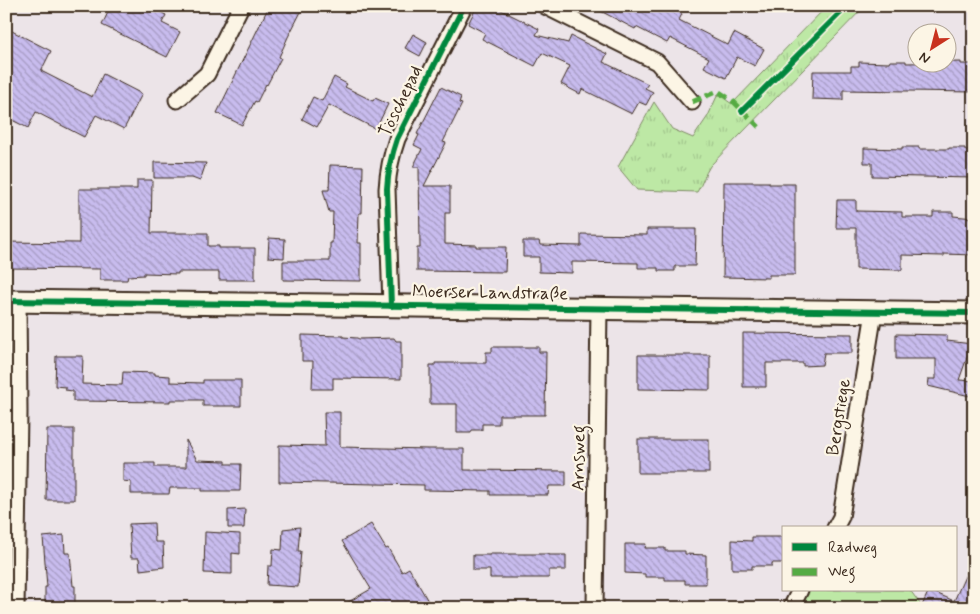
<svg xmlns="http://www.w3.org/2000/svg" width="980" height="614" font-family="Mynerve,sans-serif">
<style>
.grass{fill:url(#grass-tufts);stroke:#7c8962}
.green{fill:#bde8a5;stroke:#7c8962}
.building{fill:url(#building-back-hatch);stroke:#3b2a1e}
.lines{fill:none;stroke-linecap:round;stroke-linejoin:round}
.minor-casing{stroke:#3b2a1e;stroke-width:19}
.secondary-casing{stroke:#3b2a1e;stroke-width:25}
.minor{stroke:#fcf5e5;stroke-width:15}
.secondary{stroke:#fcf5e5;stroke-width:21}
.quiet{stroke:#55ab43;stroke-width:5;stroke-dasharray:10 5;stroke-linecap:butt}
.cycleway-casing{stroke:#fcf5e5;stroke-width:9}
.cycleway{stroke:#00873e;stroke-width:6}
.labels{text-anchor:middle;stroke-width:4.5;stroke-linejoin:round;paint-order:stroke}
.street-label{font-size:18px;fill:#3b2a1e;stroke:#fcf5e5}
</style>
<defs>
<pattern id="grass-tufts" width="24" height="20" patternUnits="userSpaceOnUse" patternTransform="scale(1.25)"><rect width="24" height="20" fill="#bde8a5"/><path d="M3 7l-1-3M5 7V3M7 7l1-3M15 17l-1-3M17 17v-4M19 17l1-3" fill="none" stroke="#a3c78e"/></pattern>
<pattern id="building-back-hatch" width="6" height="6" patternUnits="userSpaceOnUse" patternTransform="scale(1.25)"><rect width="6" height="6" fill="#c8bcee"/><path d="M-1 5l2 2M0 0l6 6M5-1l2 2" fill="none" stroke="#a499c0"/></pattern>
</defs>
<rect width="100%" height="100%" fill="#ece4e8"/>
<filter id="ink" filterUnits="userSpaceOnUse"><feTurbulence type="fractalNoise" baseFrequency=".02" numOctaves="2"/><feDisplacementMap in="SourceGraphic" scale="10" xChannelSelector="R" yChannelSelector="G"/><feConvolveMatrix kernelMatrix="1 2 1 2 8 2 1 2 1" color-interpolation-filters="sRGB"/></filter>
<g filter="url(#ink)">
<path class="grass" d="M827,6h38l-155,160c-6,9 -7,17 -13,26l-60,-2 -19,-23 36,-65 18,27 21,9 15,-22 10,-22 14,10z"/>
<polygon class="green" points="804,590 910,590 923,608 795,608"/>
<g class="building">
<polygon points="111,6 149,6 166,15 162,23 180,32 167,57 102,25"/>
<polygon points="269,6 304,6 288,37 279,57 281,58 267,85 266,84 257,102 255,101 242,125 217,113"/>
<polygon points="477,6 493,6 539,29 536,35 568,43 571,36 607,54 603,62 648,84 645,88 653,92 646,105 639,102 632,114 582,89 580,94 561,84 570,66 542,53 535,66 482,39 485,33 468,24"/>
<polygon points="591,6 666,6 682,14 679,20 728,45 734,33 764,49 755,66 737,57 726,78 704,67 709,58 670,38 667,43 636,27 635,29"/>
<polygon points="6,28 51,51 41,71 92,97 103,74 142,94 124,129 96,115 84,137 36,112 28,128 6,117"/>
<polygon points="413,34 427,42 420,56 405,48"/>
<polygon points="890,61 906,61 906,63 961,62 961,64 974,64 974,92 843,90 843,100 812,99 813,71 851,71 851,66 859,66 859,62 889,63"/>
<polygon points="334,77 347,84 345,87 373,101 375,98 388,104 376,129 329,105 317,127 302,119 313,97 322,101"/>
<polygon points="441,87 461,97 459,103 462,104 443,142 446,143 424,186 450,186 450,213 445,213 445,244 476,245 476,247 506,247 505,272 417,271 417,248 420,248 419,167 413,167 422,149 414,145 419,135 417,134"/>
<polygon points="902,147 919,147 919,149 949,149 949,148 965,148 965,150 974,150 974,178 872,176 872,163 864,163 864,148 902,149"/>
<polygon points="154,162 206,163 200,181 192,178 154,178"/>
<polygon points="330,165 363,166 362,213 359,213 358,243 361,243 361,281 283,280 283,261 330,261 330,243 332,243 333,212 329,212 323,190 329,190"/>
<polygon points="137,180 152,180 151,233 208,233 208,246 219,246 219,248 255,248 255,280 219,280 219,272 178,272 178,274 144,273 144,275 128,276 127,280 100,280 100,269 6,268 6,242 79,243 79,189 137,189"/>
<polygon points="724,182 769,182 769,184 795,184 795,275 769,275 769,278 723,277"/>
<polygon points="837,200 856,200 856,211 902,212 902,217 933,217 933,212 953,212 953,216 974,218 974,255 944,254 944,256 902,255 902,270 856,269 856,228 836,228"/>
<polygon points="647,229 696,229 695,266 675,266 675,271 658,271 658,268 638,268 638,263 572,262 572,273 539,272 539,257 523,257 523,241 539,241 540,245 581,246 581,234 647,235"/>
<polygon points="269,238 285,239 284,258 268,257"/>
<polygon points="743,333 852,334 852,353 824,353 822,365 803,366 803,363 766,363 766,387 743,387"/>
<polygon points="896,334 947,335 947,341 972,344 959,380 974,381 974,397 928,386 929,379 936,379 936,359 896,359"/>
<polygon points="302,335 343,336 343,337 357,338 359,339 394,338 396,341 401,341 401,379 333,378 333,389 312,389 313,361 302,361"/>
<polygon points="492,347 539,347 539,352 546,352 545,415 499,415 499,424 482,424 482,430 472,430 471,433 457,433 457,404 430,404 430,365 435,365 435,363 486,363 486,352 492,352"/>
<polygon points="638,355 710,355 710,390 638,389"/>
<polygon points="56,356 83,356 82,384 122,385 123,372 155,373 155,375 170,376 170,382 203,383 203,380 241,380 241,406 203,406 203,400 170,400 170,402 73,401 73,391 65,390 65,387 55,386"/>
<polygon points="324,412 340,412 340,447 428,449 464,449 464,470 566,471 566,486 549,486 548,495 490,495 490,491 424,490 424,485 279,482 279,445 325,446"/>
<polygon points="47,429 74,429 74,500 46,500"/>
<rect x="638" y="439" width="71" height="34"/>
<polygon points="186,440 197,460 226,461 226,464 241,464 240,491 202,491 202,488 170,488 169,494 131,494 131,482 123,481 123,463 155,463 155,467 186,467"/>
<polygon points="245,509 244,528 228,528 228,510"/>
<polygon points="154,523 155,542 163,542 164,567 140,570 139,558 131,558 129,524"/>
<polygon points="371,524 386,549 388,548 402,572 409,568 432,608 338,608 371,589 342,541"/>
<polygon points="300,527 298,551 301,551 298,587 267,585 268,566 272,566 273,549 282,550 283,529"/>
<polygon points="205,532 240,534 240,554 232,553 232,574 204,573"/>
<polygon points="64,535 65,553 70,553 73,586 75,586 75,608 45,608 45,587 47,587 43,537"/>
<polygon points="752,537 784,537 784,563 772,563 772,566 752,566 752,569 732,569 732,540 752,541"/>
<polygon points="625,544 646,544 645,548 665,548 665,551 685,551 685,554 706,555 706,584 685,584 685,580 665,580 665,577 645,577 645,574 625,573"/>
<polygon points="490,554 549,554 549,555 566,555 566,570 549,570 549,578 490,578 490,570 473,570 473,555 490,555"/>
<polygon points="974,556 974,608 921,608 929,590 954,601"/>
</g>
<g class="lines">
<g class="minor-casing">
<g id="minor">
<polyline points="545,6 657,62 692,102"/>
<polyline points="177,100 207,74 241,6"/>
<path d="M391,306l-4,-117c1,-18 4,-33 10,-50l67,-133"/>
<polyline points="835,528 841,517 874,312"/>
<polyline points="16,608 19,413 18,301"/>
<polyline points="595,608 599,308"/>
<polyline points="791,608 800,590"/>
</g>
</g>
<g class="secondary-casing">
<polyline id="secondary" points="6,301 974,313"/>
</g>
<use href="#minor" class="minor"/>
<use href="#secondary" class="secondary"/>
<polyline class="quiet" points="692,102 718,91 734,102 759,127"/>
<g class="cycleway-casing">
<g id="cycleway">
<polyline points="742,111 847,6"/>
<polyline points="6,301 974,313"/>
<path d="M391,306l-4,-117c1,-18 4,-33 10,-50l67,-133"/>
</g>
</g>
<use href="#cycleway" class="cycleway"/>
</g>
</g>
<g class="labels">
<g class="street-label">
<text transform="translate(400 101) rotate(-64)" y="6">Töschepad</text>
<text transform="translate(490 292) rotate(1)" y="6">Moerser Landstraße</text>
<text transform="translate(838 417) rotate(-81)" y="6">Bergstiege</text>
<text transform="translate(578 458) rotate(-89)" y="6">Arnsweg</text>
</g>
</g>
<rect width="980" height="614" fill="none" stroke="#fcf5e5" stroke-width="25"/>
<rect x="12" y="12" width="955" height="589" fill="none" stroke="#3b2a1e" stroke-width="2" filter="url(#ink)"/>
<rect x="782" y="526" width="175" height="65" fill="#fcf5e5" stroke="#afa495"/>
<rect x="792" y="543" width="25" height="8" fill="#00873e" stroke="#afa495"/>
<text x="828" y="552" font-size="15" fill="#3b2a1e">Radweg</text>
<rect x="792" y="568" width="25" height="8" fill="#55ab43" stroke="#afa495"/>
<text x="828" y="576" font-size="15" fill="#3b2a1e">Weg</text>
<g transform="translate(932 48) rotate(216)"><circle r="24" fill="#fcf5e5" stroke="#afa495"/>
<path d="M0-4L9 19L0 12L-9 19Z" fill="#c8321e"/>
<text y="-8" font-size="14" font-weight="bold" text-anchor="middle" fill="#3b2a1e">N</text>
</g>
</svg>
